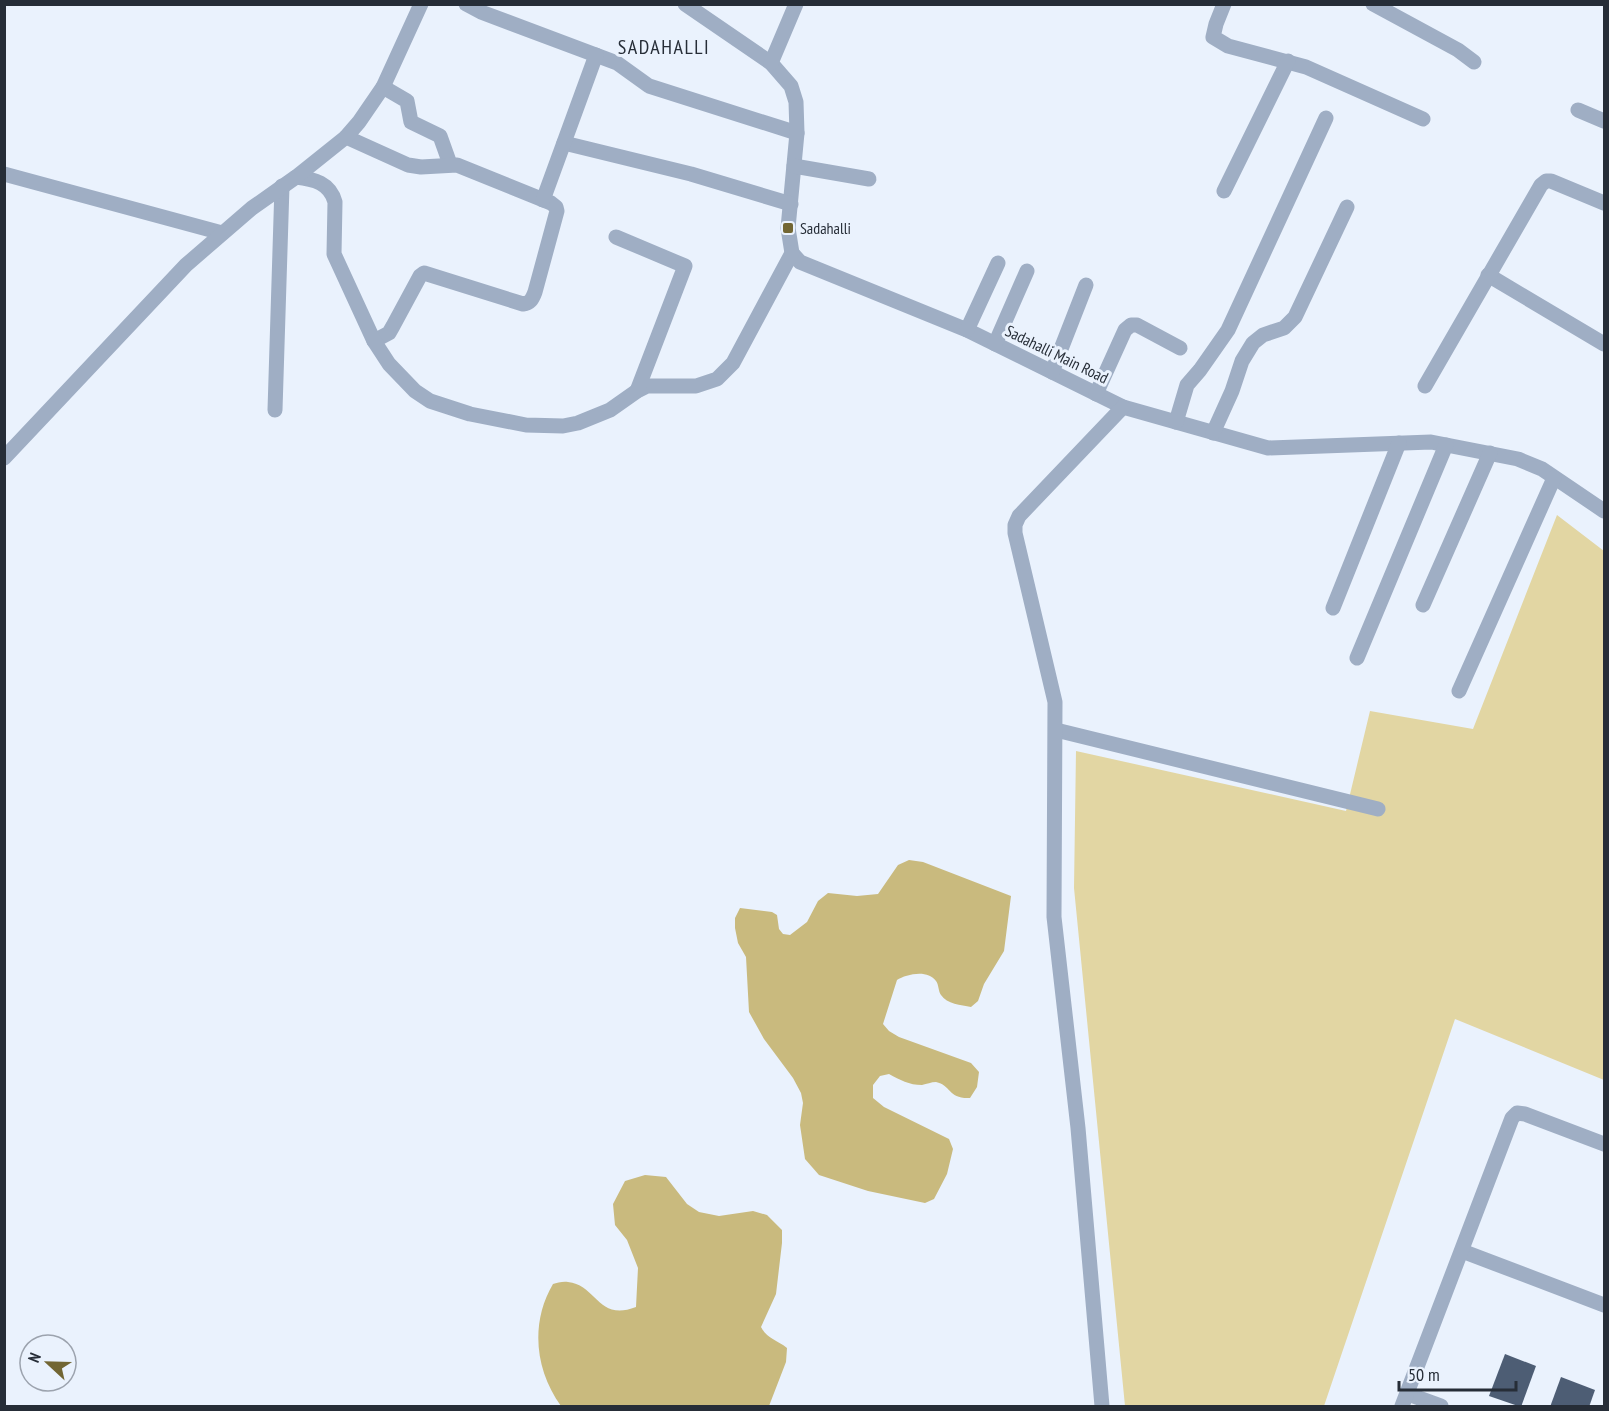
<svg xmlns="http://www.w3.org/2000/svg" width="1609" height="1411" font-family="'PT Sans Narrow',sans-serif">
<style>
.green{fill:#e2d6a3}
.water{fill:#c9ba7e}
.building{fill:#4d5d74}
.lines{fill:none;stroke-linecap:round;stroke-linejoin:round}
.minor{stroke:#9faec4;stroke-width:15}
.poi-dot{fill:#726633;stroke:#eaf2fd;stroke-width:2}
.labels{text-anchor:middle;stroke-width:6;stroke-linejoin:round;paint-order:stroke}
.poi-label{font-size:16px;fill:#262d37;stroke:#eaf2fd;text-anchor:start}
.street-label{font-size:16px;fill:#262d37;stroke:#eaf2fd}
.quarter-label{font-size:20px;letter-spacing:1.5px;fill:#262d37;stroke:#eaf2fd}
</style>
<rect width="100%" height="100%" fill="#eaf2fd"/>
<polygon class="green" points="1557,515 1604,551 1604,1080 1455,1019 1324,1406 1125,1406 1074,888 1076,751 1346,811 1370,711 1473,729"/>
<g class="water">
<path d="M909,860l14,2 88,34 -7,55 -20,33 -6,17 -7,6c-10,-2 -24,-3 -30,-12 -3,-4 -2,-10 -5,-14 -8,-12 -30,-7 -39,-1l-14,44 6,7 10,6 72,26 8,9 -2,15 -7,11c-22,1 -19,-13 -34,-16 -5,0 -9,2 -14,3 -13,0 -22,-5 -33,-11l-9,2 -7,9v13l11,9 65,32 4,10 -6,25 -13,25 -9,4 -57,-12 -49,-16 -14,-16 -5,-34 3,-22 -2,-10 -8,-15 -29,-39 -15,-27 -3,-55 -8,-14 -3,-15v-10l5,-10 32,4 5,3 2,14 4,5 7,1 17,-13 11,-21 10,-8 29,3 21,-2 20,-29z"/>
<path d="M645,1175l21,2 21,27 12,8 20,4 34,-5 14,4 15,15v13l-6,51 -15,33c6,12 16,13 26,21l-1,14 -17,44h-208c-26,-36 -31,-83 -8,-122 4,-1 10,-3 15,-2 29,3 30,40 68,25l2,-39 -11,-28 -12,-15 -2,-21 12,-23z"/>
</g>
<g class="building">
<polygon points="1505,1354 1536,1366 1521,1407 1489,1396"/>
<polygon points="1561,1377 1595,1390 1589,1407 1550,1407"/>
</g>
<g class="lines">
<g class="minor">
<polyline points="466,4 481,12 617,63 649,86 797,133"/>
<polyline points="685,4 771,63 791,86 796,102 797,133 788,228 792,253 800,262 967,330 1123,407 1268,448 1431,442 1518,459 1542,469 1604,511"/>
<polyline points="1224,4 1216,24 1213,37 1228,46 1306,67 1423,119"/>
<polyline points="1373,4 1458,50 1474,62"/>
<polyline points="771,63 796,4"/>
<polyline points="383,87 407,101 411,122 440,136 450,164"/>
<polyline points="1578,110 1604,121"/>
<path d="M346,137l62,28 13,2 36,-2 94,38 5,4 1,4 -22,81c-3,8 -5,11 -12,12l-99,-31 -4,3 -27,50 -4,7 -15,8"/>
<polyline points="564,143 691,174 791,204"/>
<polyline points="794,166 869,179"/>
<polyline points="4,174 222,233"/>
<path d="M296,177c18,2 34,6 39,25l-1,52 40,87 15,23 26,27 15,10 40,13 56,11 37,1 15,-3 32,-13 27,-19 10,-5h49l21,-7 16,-16 59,-110"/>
<polyline points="1224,191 1288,61"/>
<polyline points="543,200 596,55"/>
<polyline points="616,237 685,266 637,391"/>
<polyline points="1488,275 1604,344"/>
<polyline points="967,330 998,263"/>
<polyline points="995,344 1027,271"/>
<polyline points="1052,372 1086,285"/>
<polyline points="1425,386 1541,185 1546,181 1551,181 1604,203"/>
<polyline points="1096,394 1125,330 1131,325 1137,325 1180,348"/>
<polyline points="275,410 282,186"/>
<polyline points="1176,422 1187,385 1200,370 1228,330 1326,118"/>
<polyline points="1213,433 1232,391 1242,361 1253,343 1263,335 1284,328 1295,317 1347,207"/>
<polyline points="4,458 186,265 252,208 296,177 346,137 359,122 383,87 421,4"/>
<polyline points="1423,605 1490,453"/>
<polyline points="1333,608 1399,443"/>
<polyline points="1357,658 1446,445"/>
<polyline points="1459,691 1554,478"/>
<polyline points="1056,730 1378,809"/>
<polyline points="1462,1251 1604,1305"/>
<polyline points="1408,1394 1441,1406"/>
<polyline points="1102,1406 1078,1128 1054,917 1055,702 1015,533 1015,525 1019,516 1123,407"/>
<polyline points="1402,1406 1512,1118 1517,1113 1525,1114 1604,1144"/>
</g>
</g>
<rect class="poi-dot" x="782" y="222" width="12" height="12" rx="3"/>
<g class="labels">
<g class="poi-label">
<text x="800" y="234">Sadahalli</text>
</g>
<g class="street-label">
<text transform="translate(1057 354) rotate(26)" y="6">Sadahalli Main Road</text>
</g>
<g class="quarter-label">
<text x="664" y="54">SADAHALLI</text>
</g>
</g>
<rect width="1609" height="1411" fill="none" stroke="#262d37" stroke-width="12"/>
<g transform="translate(48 1363) rotate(292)"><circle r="28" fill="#eaf2fd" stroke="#9ca3ae" stroke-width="1.5"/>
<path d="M0-4.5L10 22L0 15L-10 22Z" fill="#726633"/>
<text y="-9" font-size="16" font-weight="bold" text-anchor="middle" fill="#262d37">N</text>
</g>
<path d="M1399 1381v9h117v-9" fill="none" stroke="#262d37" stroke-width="3"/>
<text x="1408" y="1381" font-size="18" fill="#262d37" stroke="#eaf2fd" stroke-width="4.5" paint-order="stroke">50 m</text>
</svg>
